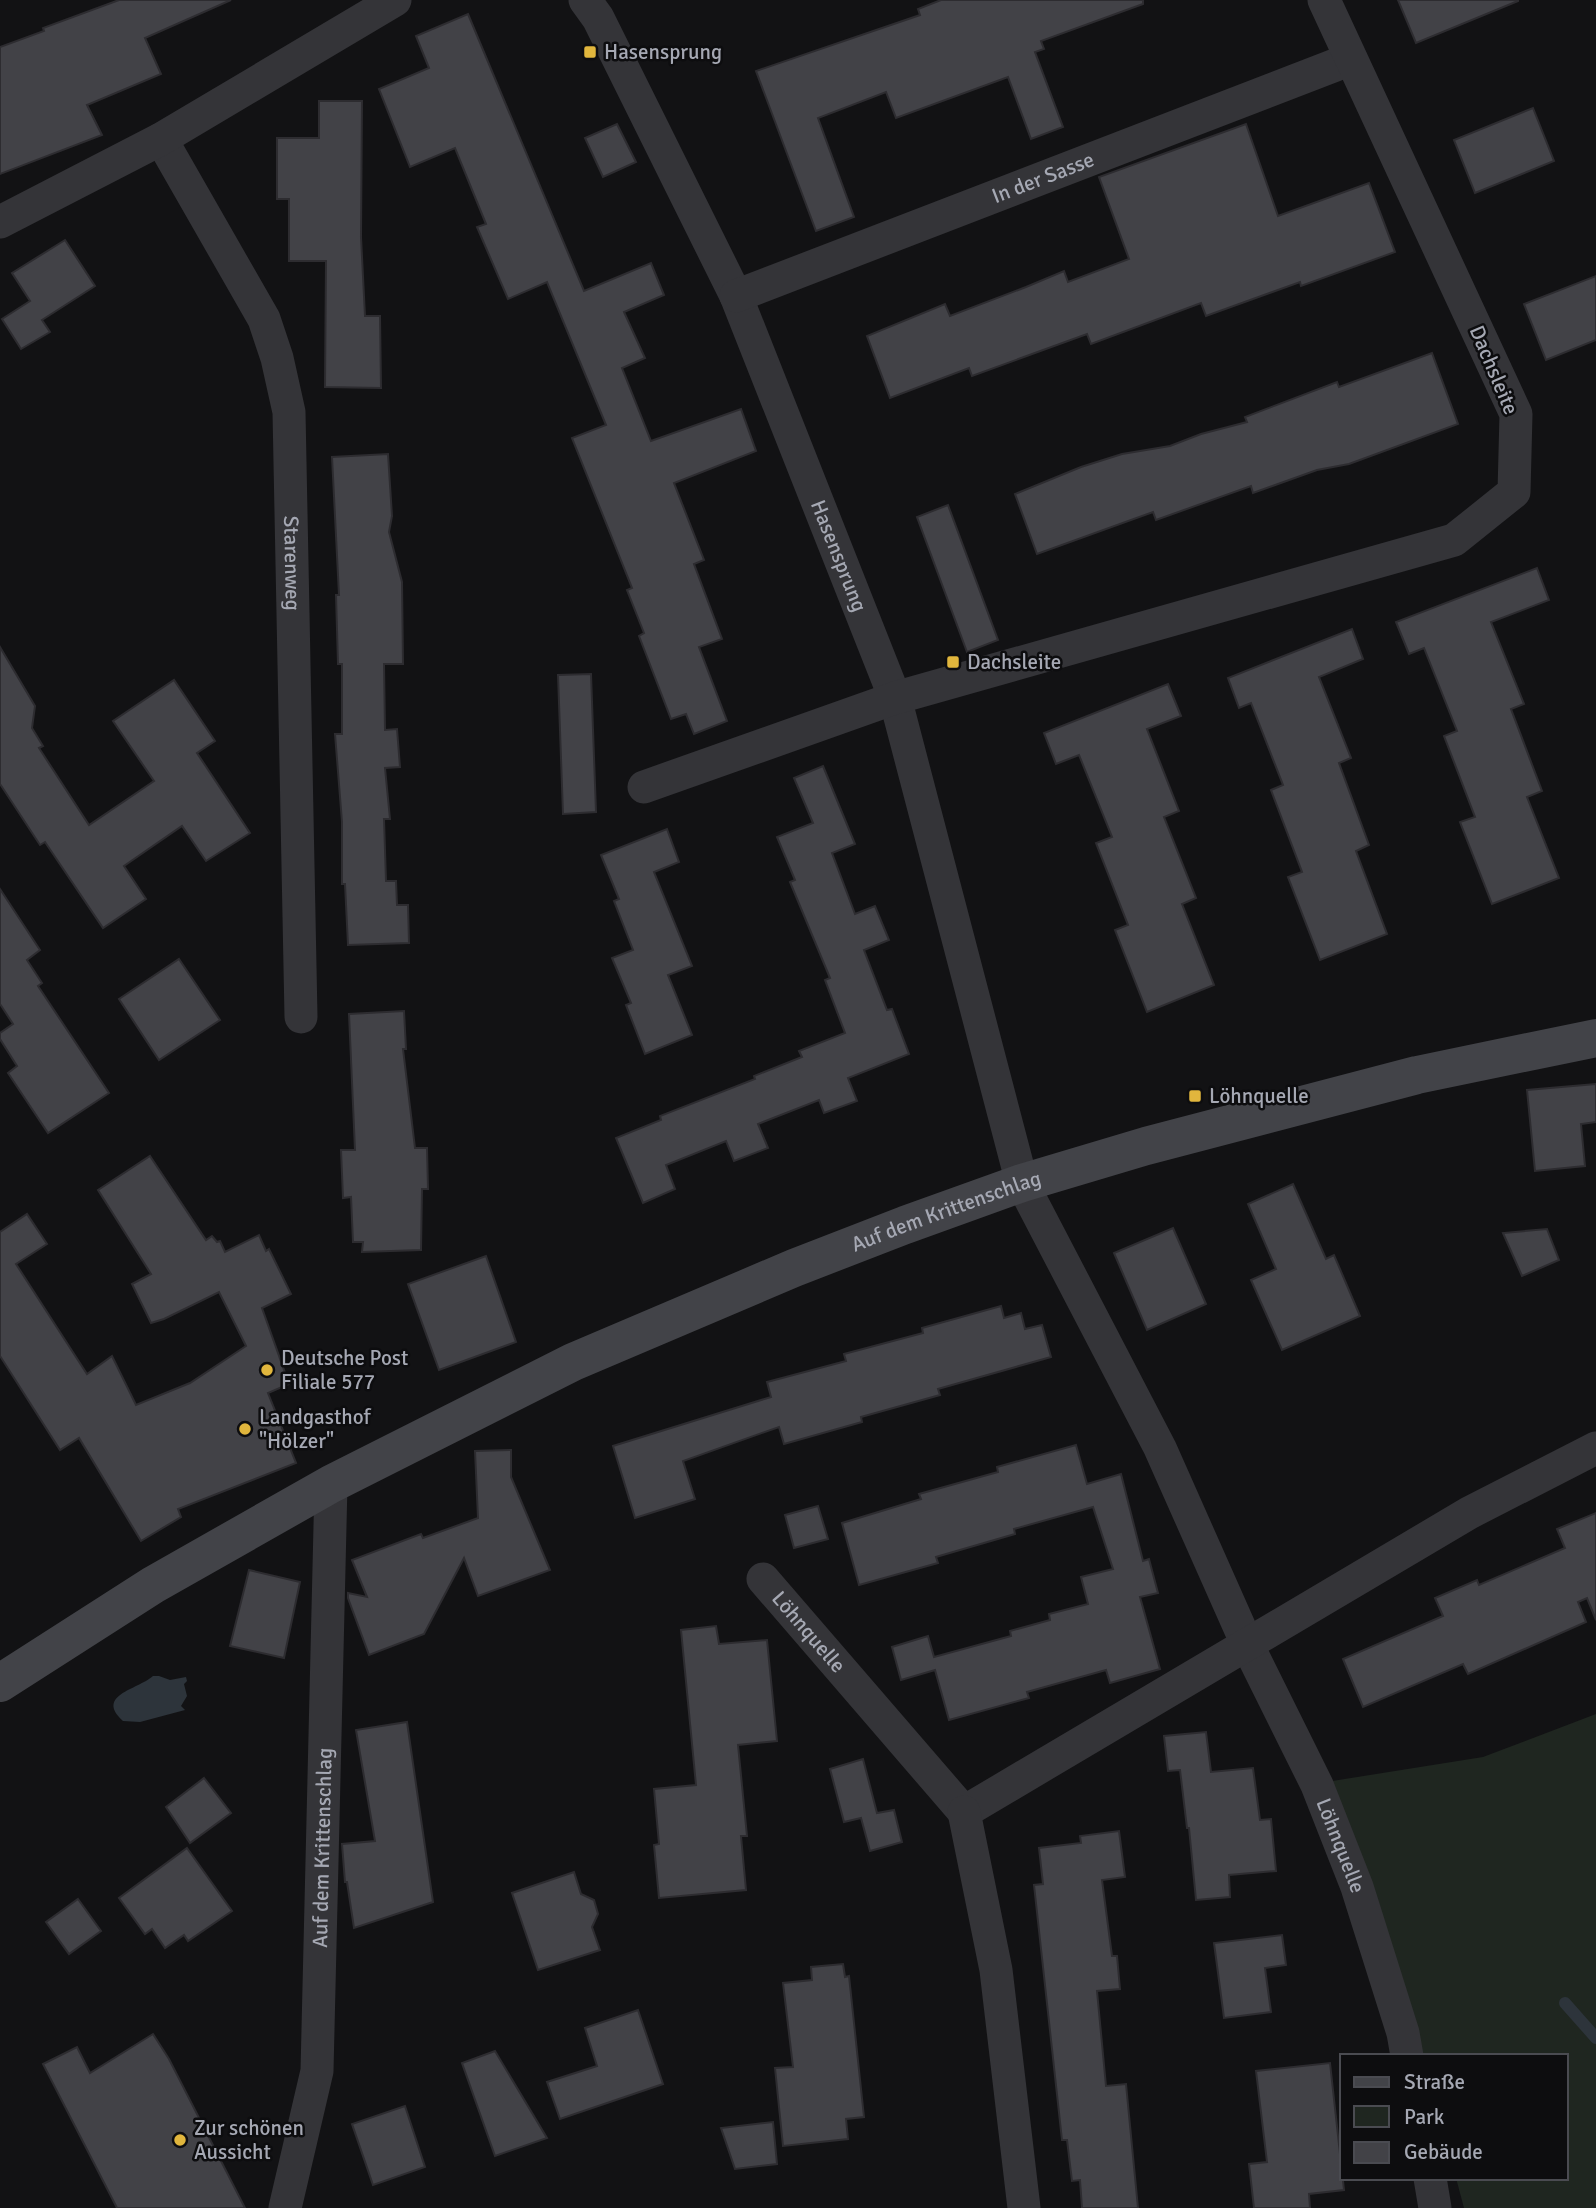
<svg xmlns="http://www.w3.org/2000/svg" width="1596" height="2208" font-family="Signika,sans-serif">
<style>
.green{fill:#1f2620}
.water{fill:#2d343b}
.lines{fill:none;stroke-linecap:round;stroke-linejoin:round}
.stream{stroke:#2d343b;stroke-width:12}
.building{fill:#424247;stroke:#2d2c30;stroke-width:2}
.street{stroke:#343438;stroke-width:33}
.secondary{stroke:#424348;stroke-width:38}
.poi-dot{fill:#e1b63d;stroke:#0d0d0f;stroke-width:2.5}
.labels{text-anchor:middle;stroke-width:5;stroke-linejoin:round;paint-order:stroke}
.poi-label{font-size:21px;fill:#a5a8b3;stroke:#0d0d0f;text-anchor:start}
.street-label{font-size:21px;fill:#a5a8b3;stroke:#0d0d0f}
</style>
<rect width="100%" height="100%" fill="#121214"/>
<polygon class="green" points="1596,1714 1596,2208 1464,2208 1456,2178 1566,2178 1566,2056 1423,2056 1326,1782 1483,1757"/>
<path class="water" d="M153,1676h6l11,4 16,-3 1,4 -3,3 3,12 -6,10 4,4 -45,12 -17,-1c-28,-26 14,-31 30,-45z"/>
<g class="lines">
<polyline class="stream" points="1565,2003 1596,2038"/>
</g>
<g class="building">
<polygon points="119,0 231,0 145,38 161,74 87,105 102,135 0,174 0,47 44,31 43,28"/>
<polygon points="941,0 1143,0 1143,4 1041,41 1044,49 1035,52 1063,127 1031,139 1008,77 896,118 886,92 818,118 854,217 816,231 756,71 920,15 918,9"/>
<polygon points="1398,0 1518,0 1518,1 1416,43"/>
<polygon points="468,14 584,291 651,263 664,295 624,312 645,358 622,368 651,441 741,409 756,451 674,483 704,560 694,564 722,639 699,647 727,721 694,734 686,714 671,719 639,636 644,633 627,590 632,588 572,438 606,425 547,282 508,299 477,227 486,224 455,148 410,167 379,89 429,68 416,36"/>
<polygon points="319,101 362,101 361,237 365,316 380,316 381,388 325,387 326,261 289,261 289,199 277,199 277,138 319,138"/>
<polygon points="1533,108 1554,161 1475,193 1454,140"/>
<polygon points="617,124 636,162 603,177 585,138"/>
<polygon points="1246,124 1278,216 1369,183 1395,252 1301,286 1300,282 1206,316 1201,303 1091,344 1087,334 972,376 969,368 890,398 867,336 945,304 950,316 1026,287 1064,271 1068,282 1129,259 1099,177"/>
<polygon points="65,240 95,286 42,320 50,332 21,349 2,319 30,301 12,273"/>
<polygon points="1596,276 1596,340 1546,360 1524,304"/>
<polygon points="1432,353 1458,424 1349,464 1317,470 1253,493 1251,486 1156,520 1153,512 1037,554 1015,494 1081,467 1122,454 1170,446 1201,434 1247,422 1245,417 1337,382 1339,387"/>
<polygon points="388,454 392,516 389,532 402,582 403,664 384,664 385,730 397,729 400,767 385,768 390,819 384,819 386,881 396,881 397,905 408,905 409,943 348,945 345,884 342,884 342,822 335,734 342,734 342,664 338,664 336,595 339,595 332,457"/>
<polygon points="948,505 998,640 967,652 917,517"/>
<polygon points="1537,568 1549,600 1491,622 1524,704 1511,709 1542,791 1527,797 1559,878 1492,904 1460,822 1475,817 1444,736 1457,731 1424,648 1409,654 1396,622"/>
<polygon points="1352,629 1363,659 1319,677 1351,758 1339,763 1369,845 1356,851 1387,934 1320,960 1288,877 1302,872 1271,790 1283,785 1251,703 1239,708 1228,678"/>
<polygon points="0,647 35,706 32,728 43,746 39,748 89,825 154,781 113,721 174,680 215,741 197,753 250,833 206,861 182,826 124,866 146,899 103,928 45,842 40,845 0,784"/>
<polygon points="591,674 596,812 563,814 558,675"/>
<polygon points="1168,684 1181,716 1147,729 1179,811 1164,817 1196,898 1182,904 1214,985 1147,1012 1115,930 1128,925 1096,843 1112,837 1079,755 1056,764 1044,733"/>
<polygon points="823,766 855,844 832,853 855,914 875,906 889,940 864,950 887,1010 892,1009 909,1054 848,1078 857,1101 824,1113 819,1100 758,1124 768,1148 734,1161 726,1141 666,1165 675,1189 643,1203 616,1138 661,1120 660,1116 755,1079 754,1076 802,1057 799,1051 845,1033 825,980 830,978 790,882 795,880 777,837 813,823 794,778"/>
<polygon points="667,829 679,862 654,872 692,966 668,975 692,1035 645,1054 626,1005 631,1003 612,958 633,950 614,901 619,899 601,855"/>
<polygon points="0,889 40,950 27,960 42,983 38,986 109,1093 48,1133 8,1073 17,1066 0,1039 0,1033 13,1024 0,1004"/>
<polygon points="179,959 220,1020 159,1060 119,999"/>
<polygon points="404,1011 406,1049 403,1049 415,1148 427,1148 428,1189 422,1189 421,1250 362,1252 363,1242 353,1242 351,1197 343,1198 341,1150 355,1150 349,1014"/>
<polygon points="1596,1084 1596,1122 1581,1124 1585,1166 1535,1171 1527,1090"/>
<polygon points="150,1156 206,1240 212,1236 217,1242 220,1241 225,1252 259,1235 266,1251 269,1249 291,1294 262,1308 289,1384 268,1393 296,1463 178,1509 181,1517 141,1541 79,1438 60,1450 0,1356 0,1232 27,1214 47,1244 16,1264 87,1374 112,1356 136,1405 190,1383 246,1346 219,1292 164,1319 151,1323 132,1284 151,1274 98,1190"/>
<polygon points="1293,1184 1326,1259 1334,1255 1360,1316 1282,1350 1251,1280 1276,1269 1248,1204"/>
<polygon points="1173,1228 1206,1304 1147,1330 1114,1253"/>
<polygon points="1547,1229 1559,1260 1522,1276 1503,1233"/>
<polygon points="486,1256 516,1342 439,1370 408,1284"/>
<polygon points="1001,1306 1004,1318 1021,1313 1025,1329 1042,1325 1051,1357 938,1389 940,1395 861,1417 862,1422 784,1444 779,1427 683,1461 695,1499 635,1518 613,1446 771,1397 767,1382 846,1361 844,1354 923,1333 922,1328"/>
<polygon points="1076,1445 1087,1484 1121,1474 1143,1561 1149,1559 1158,1593 1140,1597 1160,1669 1110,1683 1106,1670 1027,1692 1029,1698 949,1720 935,1670 901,1680 892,1647 928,1636 934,1657 1011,1636 1010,1631 1050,1620 1049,1614 1088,1604 1081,1577 1113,1569 1093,1507 1014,1529 1015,1534 936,1557 938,1563 859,1585 842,1523 921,1499 919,1494 998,1472 997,1467"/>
<polygon points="511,1450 511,1477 550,1570 478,1596 464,1558 424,1634 369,1655 348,1598 348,1593 367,1597 352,1560 421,1534 423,1538 478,1518 475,1451"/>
<polygon points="818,1506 828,1539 794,1548 785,1515"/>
<polygon points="1596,1513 1596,1620 1587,1598 1578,1602 1586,1622 1468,1674 1463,1664 1363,1707 1343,1659 1443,1616 1435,1598 1477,1580 1479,1585 1565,1548 1557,1529"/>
<polygon points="249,1570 300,1582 284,1658 230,1646"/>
<polygon points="716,1626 719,1644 767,1640 777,1741 738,1745 747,1836 741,1836 746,1890 659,1898 654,1845 659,1844 654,1789 696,1785 681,1630"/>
<polygon points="407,1722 433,1902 354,1928 347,1882 345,1882 342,1844 375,1841 356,1730"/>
<polygon points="1206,1732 1211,1772 1253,1768 1260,1820 1271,1819 1276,1871 1229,1875 1230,1897 1196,1900 1189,1828 1187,1828 1180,1770 1168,1771 1164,1736"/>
<polygon points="863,1759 877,1813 894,1810 902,1842 870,1851 861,1818 844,1822 830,1769"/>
<polygon points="204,1778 231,1813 190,1843 166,1807"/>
<polygon points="1119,1831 1125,1877 1102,1880 1112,1956 1117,1956 1120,1989 1097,1991 1106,2086 1126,2084 1138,2208 1082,2208 1080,2180 1072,2181 1067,2140 1062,2140 1034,1885 1043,1884 1039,1848 1081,1843 1080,1836"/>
<polygon points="187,1848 232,1911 188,1941 184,1935 165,1948 152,1929 145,1934 119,1898"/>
<polygon points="574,1872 581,1894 594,1900 598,1914 592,1927 600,1950 538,1970 512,1893"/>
<polygon points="78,1899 101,1931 69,1954 46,1922"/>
<polygon points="1282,1935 1286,1965 1265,1968 1271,2012 1224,2018 1214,1943"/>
<polygon points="843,1964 845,1977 849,1976 864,2117 846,2119 848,2139 783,2146 775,2068 793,2067 783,1983 812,1980 811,1967"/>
<polygon points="638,2010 663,2084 560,2119 547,2082 597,2066 585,2028"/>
<polygon points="153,2034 169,2059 245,2208 117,2208 43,2064 77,2047 90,2073"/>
<polygon points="495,2051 547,2138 495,2156 462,2063"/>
<polygon points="1330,2063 1344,2190 1309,2194 1310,2208 1254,2208 1249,2164 1267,2162 1256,2071"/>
<polygon points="405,2106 425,2167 373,2185 352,2124"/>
<polygon points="773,2122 777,2164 735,2169 721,2128"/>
</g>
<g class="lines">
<g class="street">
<path id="s1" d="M585,0l13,18 138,278 159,402 127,485 138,265 87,196 70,141 40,102 46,146 4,23"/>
<path id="s2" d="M161,139l103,180 13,39 12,54 12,605"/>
<polyline points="0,222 161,139 395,0"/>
<path id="s3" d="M736,296l615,-237"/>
<polyline points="644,787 895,698 1454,540 1514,492 1516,414 1324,0"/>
<path id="s4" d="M763,1579l201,233 505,-299 127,-65"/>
<polyline points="964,1812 996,1970 1024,2208"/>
<polyline points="1430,2178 1435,2208"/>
<path id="s5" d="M285,2208l32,-137 14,-587"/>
</g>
<path class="secondary" id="s6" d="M0,1683l153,-98 178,-101 242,-122 221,-94 111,-43 117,-42 124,-37 271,-71 179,-37"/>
</g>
<g class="poi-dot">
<rect x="583" y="45" width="14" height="14" rx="3.5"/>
<rect x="946" y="655" width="14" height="14" rx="3.5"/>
<rect x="1188" y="1089" width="14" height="14" rx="3.5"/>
<circle cx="267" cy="1370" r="7"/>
<circle cx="245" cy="1429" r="7"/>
<circle cx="180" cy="2140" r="7"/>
</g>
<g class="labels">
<g class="poi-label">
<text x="604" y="59">Hasensprung</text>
<text x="967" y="669">Dachsleite</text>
<text x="1209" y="1103">Löhnquelle</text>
<text x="281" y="1365">Deutsche Post<tspan x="281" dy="24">Filiale 577</tspan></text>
<text x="259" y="1424">Landgasthof<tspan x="259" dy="24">"Hölzer"</tspan></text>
<text x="194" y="2135">Zur schönen<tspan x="194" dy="24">Aussicht</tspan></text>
</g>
<g class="street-label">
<text dy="7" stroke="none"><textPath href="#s3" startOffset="329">In der Sasse</textPath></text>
<text transform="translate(1494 370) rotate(67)" y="7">Dachsleite</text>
<text dy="7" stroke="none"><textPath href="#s1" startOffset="612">Hasensprung</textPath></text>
<text dy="7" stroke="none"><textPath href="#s2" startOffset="455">Starenweg</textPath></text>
<text dy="7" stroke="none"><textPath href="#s6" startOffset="1060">Auf dem Krittenschlag</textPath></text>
<text dy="7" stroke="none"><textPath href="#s4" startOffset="70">Löhnquelle</textPath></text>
<text dy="7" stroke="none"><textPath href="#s1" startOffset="2002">Löhnquelle</textPath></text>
<text dy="7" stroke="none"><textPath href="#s5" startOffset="364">Auf dem Krittenschlag</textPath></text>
</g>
</g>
<rect x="1340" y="2054" width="228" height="126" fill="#0d0d0f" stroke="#4a4b51" stroke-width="2"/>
<rect x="1354" y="2077" width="35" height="10" fill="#424348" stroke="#4a4b51" stroke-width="2"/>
<text x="1404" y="2089" font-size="21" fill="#a5a8b3">Straße</text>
<rect x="1354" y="2106" width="35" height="21" fill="#1f2620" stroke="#4a4b51" stroke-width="2"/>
<text x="1404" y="2124" font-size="21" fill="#a5a8b3">Park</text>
<rect x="1354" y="2142" width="35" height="21" fill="#424247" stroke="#4a4b51" stroke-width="2"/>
<text x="1404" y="2159" font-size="21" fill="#a5a8b3">Gebäude</text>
</svg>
